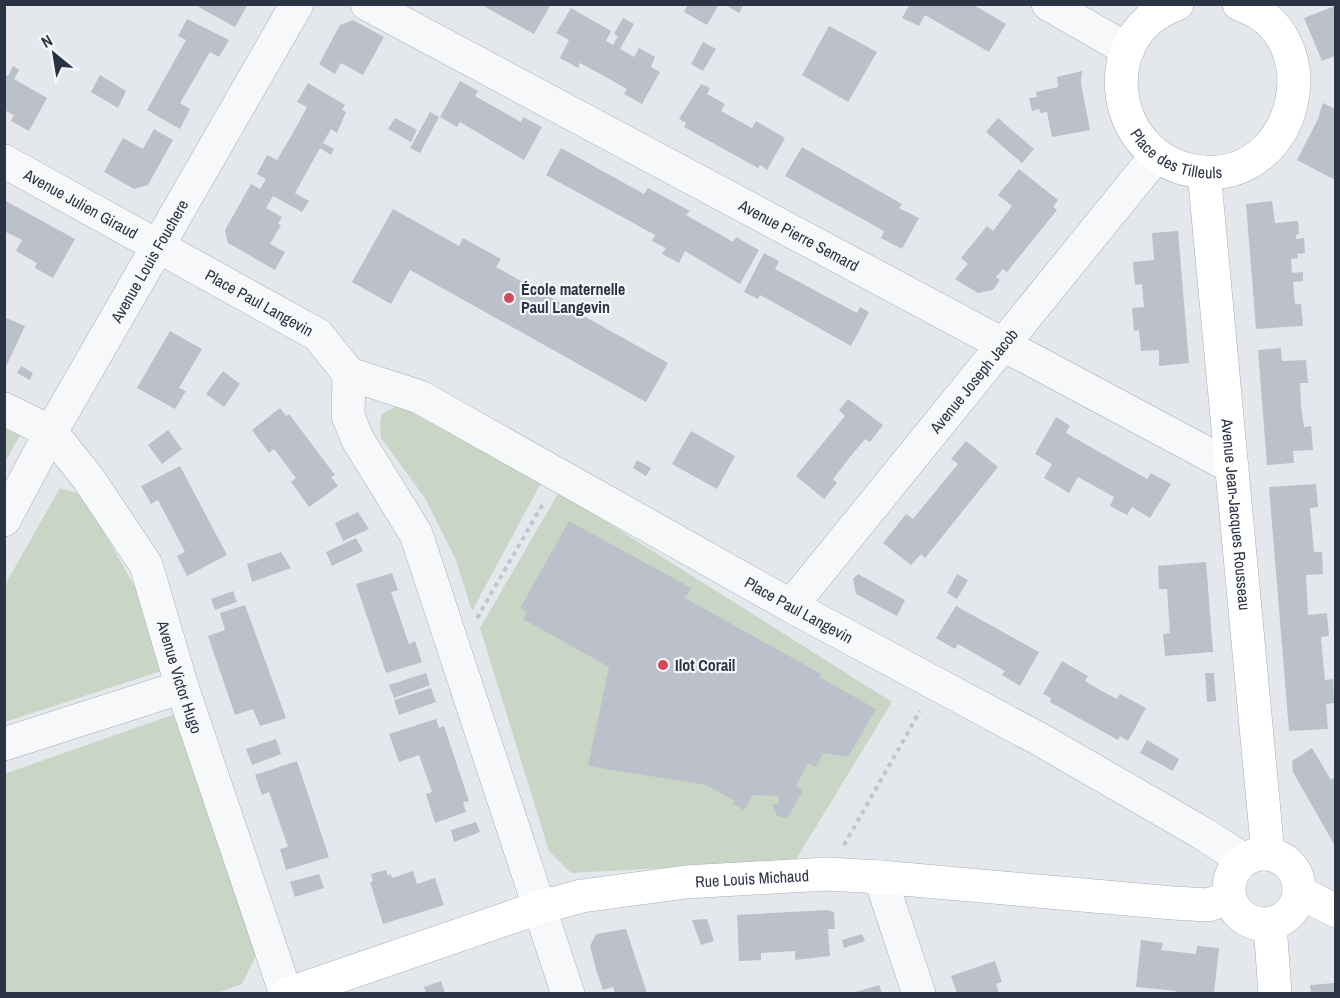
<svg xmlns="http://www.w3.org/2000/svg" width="1340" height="998" font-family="'Archivo Narrow',sans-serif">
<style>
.green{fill:#c9d6c5}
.building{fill:#bbc0ca}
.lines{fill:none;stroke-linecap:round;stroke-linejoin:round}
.street-casing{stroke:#a9aeb7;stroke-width:34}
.secondary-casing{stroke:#a9aeb7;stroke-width:34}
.path{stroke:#c2c5cb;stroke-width:4;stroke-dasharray:4.5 4.5;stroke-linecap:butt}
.street{stroke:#f7f8fa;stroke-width:33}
.secondary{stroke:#fff;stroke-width:33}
.poi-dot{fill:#d1495b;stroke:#f4f6f9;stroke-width:2}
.labels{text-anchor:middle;stroke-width:4.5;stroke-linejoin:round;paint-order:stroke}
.street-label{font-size:16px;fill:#2b3445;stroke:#f4f6f9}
.poi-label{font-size:16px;font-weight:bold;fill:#2b3445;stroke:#f4f6f9;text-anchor:start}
</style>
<rect width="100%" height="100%" fill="#e4e7ec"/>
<g class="green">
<polygon points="398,405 541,483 472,611 456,560 425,498 381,438 380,423 382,414"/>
<polygon points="5,424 20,435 5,462"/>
<polygon points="60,488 83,495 144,603 164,670 5,722 5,585"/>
<polygon points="559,492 892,702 795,861 571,873 549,851 480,628"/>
<polygon points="178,713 257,954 242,984 214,994 5,993 4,774"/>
</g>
<g class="building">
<polygon points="193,4 248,4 235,27"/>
<polygon points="480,4 548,4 550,6 534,34"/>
<polygon points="688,4 719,4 707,25 684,12"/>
<polygon points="724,4 744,4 739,13"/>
<polygon points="906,4 972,4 1006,24 989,52 925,15 919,26 902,18 909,6"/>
<polygon points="1335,6 1335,56 1322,61 1304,18"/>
<polygon points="571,8 611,31 606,41 613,45 618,36 614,34 623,18 634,24 620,49 634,57 639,48 655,57 651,67 660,72 642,104 624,94 627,89 604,76 580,63 578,68 560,58 569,40 556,33"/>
<polygon points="187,19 229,40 219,57 210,52 180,103 190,109 180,129 147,110 186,40 178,36"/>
<polygon points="353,20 384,37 363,75 341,63 335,74 319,64 340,25"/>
<polygon points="829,26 877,52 848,102 802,75"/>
<polygon points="703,42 716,49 703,71 691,64"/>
<polygon points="13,66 19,70 14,79 47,98 29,131 11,121 14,115 4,110 4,74 8,76"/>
<polygon points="1082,71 1081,83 1090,130 1052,137 1047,112 1040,113 1039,109 1032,111 1029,98 1037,97 1036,92 1058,87 1057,77"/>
<polygon points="100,75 126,91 118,108 91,92"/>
<polygon points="460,81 478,91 475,96 521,122 523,117 542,127 524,160 460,122 457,127 440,117"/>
<polygon points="308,83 345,105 342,110 346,112 337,133 331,129 323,143 334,149 331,155 320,148 295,193 309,201 302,212 273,196 266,208 282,217 278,224 281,225 270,244 285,252 275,270 228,243 225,230 251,184 260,189 266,179 257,174 267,155 277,160 293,133 307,107 297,102"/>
<polygon points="701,84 710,88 707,94 725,104 721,111 752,128 756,121 785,138 767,170 760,165 758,168 684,127 686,123 679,119"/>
<polygon points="1323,103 1335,109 1335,180 1297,160 1318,119"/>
<polygon points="430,112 439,117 420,153 410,148"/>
<polygon points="395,118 417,130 411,142 388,129"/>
<polygon points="998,118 1034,149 1022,163 986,132"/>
<polygon points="154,129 173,140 148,185 134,189 104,172 123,138 143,149"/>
<polygon points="802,147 902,204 899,208 919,218 902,249 881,238 884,231 785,176"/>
<polygon points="561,148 644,194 648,188 690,211 686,215 733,242 736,237 759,250 740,284 685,251 679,263 662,254 666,248 652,241 655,235 546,175"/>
<polygon points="1019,169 1058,200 1053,207 1057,210 1007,272 1003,269 996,277 1000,280 993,290 978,293 955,279 968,264 961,258 987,226 993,231 1012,206 998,195"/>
<polygon points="4,200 75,239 53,278 35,268 37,263 16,251 22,240 4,231"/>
<polygon points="1272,201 1275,223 1298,221 1299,234 1296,235 1296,239 1304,238 1305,253 1297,254 1298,258 1291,259 1292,273 1303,272 1303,281 1293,282 1295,304 1301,304 1303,326 1256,329 1246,204"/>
<polygon points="393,209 459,246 463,238 501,259 496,267 668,363 646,402 410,270 391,304 352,282"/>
<polygon points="1178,231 1189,363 1159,366 1159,350 1141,351 1139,330 1134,331 1132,308 1144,307 1142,284 1135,285 1133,262 1154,260 1152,233"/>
<polygon points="764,253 779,261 775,269 857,313 860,307 869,312 851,346 760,295 758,299 744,292"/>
<polygon points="6,318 25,326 4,371 4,320"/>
<polygon points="170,331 202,349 179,388 186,391 175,409 137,388"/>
<polygon points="1281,348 1282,361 1306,360 1308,383 1300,383 1301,405 1304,427 1311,426 1313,450 1293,451 1294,463 1267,465 1258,350"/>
<polygon points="21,366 33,373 30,380 17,373"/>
<polygon points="223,371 240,384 224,407 206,394"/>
<polygon points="848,399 883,425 870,442 865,439 850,457 833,479 837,483 824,499 796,476 845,416 839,410"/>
<polygon points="280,408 286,416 289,414 335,475 331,477 338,486 309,507 291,482 296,478 274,449 269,453 252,430"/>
<polygon points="1056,417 1070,426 1066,433 1147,479 1151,473 1171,484 1150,518 1132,507 1127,515 1110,506 1114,497 1078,477 1069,493 1044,478 1052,464 1035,454"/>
<polygon points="168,430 182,449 162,464 148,445"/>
<polygon points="691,431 735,456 717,489 672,464"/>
<polygon points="966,441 998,467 925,558 921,554 911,565 883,543 906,514 913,519 958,464 951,459"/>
<polygon points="637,460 651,468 646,476 633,468"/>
<polygon points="180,466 227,555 187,576 177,556 185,552 158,500 151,504 141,486"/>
<polygon points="1316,484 1318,507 1310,508 1314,552 1322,552 1323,574 1306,575 1308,615 1327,613 1329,636 1321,637 1323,660 1325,680 1333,679 1334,703 1326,704 1328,729 1289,731 1269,487"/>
<polygon points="358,512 369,529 343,541 335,523"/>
<polygon points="569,521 691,588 685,598 821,674 819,677 876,709 848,757 823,753 816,767 808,763 796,786 803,790 790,814 785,818 777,816 772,804 779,804 779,796 753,795 744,810 733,804 735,801 706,785 588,766 609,667 523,619 527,612 520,608"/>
<polygon points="356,538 363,551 332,566 326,552"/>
<polygon points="281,552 291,568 252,582 247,564"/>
<polygon points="1206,562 1213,652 1165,656 1163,634 1170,633 1167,589 1159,589 1158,566"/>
<polygon points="392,573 398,590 391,592 409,644 415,641 422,662 386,673 356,584"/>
<polygon points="858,574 905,600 897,616 856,594 853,579"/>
<polygon points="957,574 968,580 957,599 947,593"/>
<polygon points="233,591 237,602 215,610 211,599"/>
<polygon points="245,605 286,718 260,726 253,709 235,715 208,636 225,630 220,613"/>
<polygon points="956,606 1039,652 1020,686 1002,675 1005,671 958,644 955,649 936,638"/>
<polygon points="1062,661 1088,676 1085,681 1100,690 1117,699 1120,694 1146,708 1128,741 1120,736 1118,740 1050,702 1051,698 1043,694"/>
<polygon points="426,673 430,685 394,698 389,685"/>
<polygon points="1205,673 1214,673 1216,701 1207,702"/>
<polygon points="431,688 436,702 399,715 394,700"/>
<polygon points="436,719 439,728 444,726 469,801 463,802 466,812 435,823 426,794 432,792 419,755 399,762 389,734"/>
<polygon points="276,739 281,754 252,765 246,749"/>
<polygon points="1147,740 1179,759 1173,771 1140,753"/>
<polygon points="1312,748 1331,780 1335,777 1335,846 1293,772 1292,761"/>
<polygon points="297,761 329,857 286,870 280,849 288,847 269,792 262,795 255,775"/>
<polygon points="476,822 480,832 454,842 451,830"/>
<polygon points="386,870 388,876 391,874 392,878 413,871 417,884 435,878 444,905 383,924 370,882 373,881 371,874"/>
<polygon points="319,874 324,888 295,897 290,882"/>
<polygon points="827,910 834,912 835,929 828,929 830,956 795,960 795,951 761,953 761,960 739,961 737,915"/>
<polygon points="707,919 714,941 701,945 692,920"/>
<polygon points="626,929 647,993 615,993 613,987 603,990 596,969 590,946 596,934"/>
<polygon points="862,934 865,941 844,948 842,940"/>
<polygon points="1141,940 1163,943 1161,950 1196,954 1197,946 1219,948 1214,993 1175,993 1176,991 1136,987"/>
<polygon points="995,961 1002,982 996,984 999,993 957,993 951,976"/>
<polygon points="441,981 445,993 426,993 424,987"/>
<polygon points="1335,983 1335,993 1311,993 1310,985"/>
<polygon points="879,985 882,993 852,993"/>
</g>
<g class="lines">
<g class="street-casing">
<g id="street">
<path id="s1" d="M367,4l865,463"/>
<polyline points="1048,4 1128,50"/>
<path id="s2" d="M4,161l314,174 31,39 71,23 371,209 250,134 161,93 42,27"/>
<polyline points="349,374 348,416 358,440 416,534 568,994"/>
<path id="s3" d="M4,409l47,23 37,46 58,87 36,122 104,307"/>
<path id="s4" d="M4,520l47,-88 246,-428"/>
<path id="s5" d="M791,606l365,-450"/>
<polyline points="4,744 182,687"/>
<polyline points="880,877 919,994"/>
</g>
</g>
<g class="secondary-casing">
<g id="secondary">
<path id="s6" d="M1177,4c-88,31 -66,161 26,168 96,8 128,-138 36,-168"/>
<path id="s7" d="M1204,172l64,682"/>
<circle cx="1264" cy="889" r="35"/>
<polyline points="1299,892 1336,911"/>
<polyline points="1270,924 1275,994"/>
<path id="s8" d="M287,994l254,-87 41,-11 104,-14 141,-8 53,3 293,26 35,2 22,-7"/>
</g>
</g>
<g class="path">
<polyline points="477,618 544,502"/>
<polyline points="844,845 920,711"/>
</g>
<use href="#street" class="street"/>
<use href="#secondary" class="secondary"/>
</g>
<g class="poi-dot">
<circle cx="509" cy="298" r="6"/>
<circle cx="663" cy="665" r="6"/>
</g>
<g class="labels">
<g class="street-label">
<text dy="6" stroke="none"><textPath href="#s6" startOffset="204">Place des Tilleuls</textPath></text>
<text dy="6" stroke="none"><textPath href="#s2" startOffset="88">Avenue Julien Giraud</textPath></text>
<text dy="6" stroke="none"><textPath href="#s1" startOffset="490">Avenue Pierre Semard</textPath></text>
<text dy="6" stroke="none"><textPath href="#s4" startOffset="297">Avenue Louis Fouchere</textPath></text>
<text dy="6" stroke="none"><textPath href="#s2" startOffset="292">Place Paul Langevin</textPath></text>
<text dy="6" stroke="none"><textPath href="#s5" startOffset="290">Avenue Joseph Jacob</textPath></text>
<text dy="6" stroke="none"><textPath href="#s7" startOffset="344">Avenue Jean-Jacques Rousseau</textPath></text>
<text dy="6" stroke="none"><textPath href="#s2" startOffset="918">Place Paul Langevin</textPath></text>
<text dy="6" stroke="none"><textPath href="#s3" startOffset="333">Avenue Victor Hugo</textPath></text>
<text dy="6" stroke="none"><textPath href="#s8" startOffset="482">Rue Louis Michaud</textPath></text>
</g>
<g class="poi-label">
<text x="521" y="295">École maternelle<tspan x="521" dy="18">Paul Langevin</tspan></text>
<text x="675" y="671">Ilot Corail</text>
</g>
</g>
<rect width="1340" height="998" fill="none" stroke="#2b3445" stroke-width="12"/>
<g transform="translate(54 54) rotate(330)" stroke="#f4f6f9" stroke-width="4.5" paint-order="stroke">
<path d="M0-4.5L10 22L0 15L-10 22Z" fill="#2b3445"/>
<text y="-9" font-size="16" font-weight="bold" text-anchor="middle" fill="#2b3445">N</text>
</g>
</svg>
